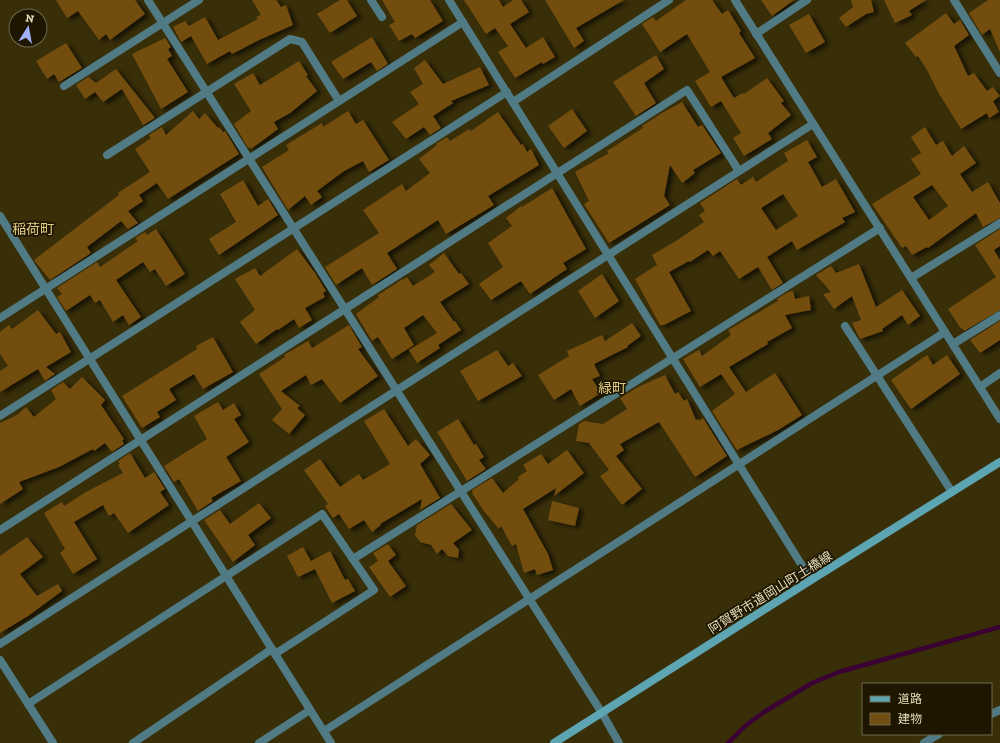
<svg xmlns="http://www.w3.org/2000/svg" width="1000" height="743" font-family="'Zilla Slab','Noto Sans JP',serif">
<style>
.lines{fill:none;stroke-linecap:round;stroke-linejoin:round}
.stream{stroke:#3b0034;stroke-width:4.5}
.building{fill:#734e11;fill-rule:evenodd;filter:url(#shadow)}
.street{stroke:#507a84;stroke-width:8}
.secondary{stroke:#5ea5b4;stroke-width:8}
.labels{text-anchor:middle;stroke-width:3.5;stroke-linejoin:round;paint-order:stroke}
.street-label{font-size:13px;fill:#e7ddbb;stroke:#1e1600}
.neighbourhood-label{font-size:14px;fill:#e0cb85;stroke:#1e1600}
</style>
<defs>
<filter id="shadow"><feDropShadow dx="4.5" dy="2.5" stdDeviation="2" flood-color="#0009"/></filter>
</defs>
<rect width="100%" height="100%" fill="#382e08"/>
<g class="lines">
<polyline class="stream" points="728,743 745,726 764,712 812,683 839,672 1000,627"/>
</g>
<g class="building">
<polygon points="56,0 135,0 145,14 110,40 106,34 99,40 78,11 67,18"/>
<polygon points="252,0 276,0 281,7 286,5 293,25 259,40 232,54 230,51 207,64 191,36 181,42 173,27 185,21 189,26 205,17 218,40 258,19 256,17 261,15"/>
<polygon points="340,0 347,0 357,16 330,33 317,14"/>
<polygon points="382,0 430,0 443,21 415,38 412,34 399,41 389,25 395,22"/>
<polygon points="464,0 499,0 503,7 513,0 521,0 529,12 510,24 526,48 543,37 555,57 543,64 542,62 515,78 498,52 508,46 495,28 486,34"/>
<polygon points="545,0 624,0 576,28 584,41 574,48"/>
<polygon points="686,0 712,0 722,14 728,10 741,31 739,33 755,58 721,77 734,98 743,93 744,94 767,78 784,101 781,103 791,115 768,133 772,139 744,156 733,138 741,133 721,101 711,107 695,81 710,72 687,34 660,52 642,24 653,17 656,21"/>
<polygon points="761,0 794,0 772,16"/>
<polygon points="851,0 871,0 874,12 866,14 846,27 839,18 853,7"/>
<polygon points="884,0 926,0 909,11 912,15 895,23"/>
<polygon points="988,0 1000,0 1000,52 990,29 982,35 969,13"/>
<polygon points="946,13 954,24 960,20 969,35 954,46 968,76 974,73 987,91 993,87 1000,96 993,101 999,112 989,118 987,113 961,129 938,92 927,70 918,56 916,57 905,43"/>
<polygon points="809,14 825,42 806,53 789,25"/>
<polygon points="372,37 388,64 377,71 371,62 343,79 331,62"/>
<polygon points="165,38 171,47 168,49 172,56 167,59 188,92 161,109 132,54"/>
<polygon points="66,43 82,68 59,82 54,74 47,79 36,61"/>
<polygon points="656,55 664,69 644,83 656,103 636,116 613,82"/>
<polygon points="425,60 443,84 480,67 489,85 451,101 453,103 433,116 441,128 430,135 424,127 406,139 392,122 419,104 410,92 423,84 414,68"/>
<polygon points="299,61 308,75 306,76 317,91 290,113 274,122 278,129 251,149 250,147 248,148 234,124 251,111 234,84 253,73 260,85"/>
<polygon points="116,69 155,118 143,125 122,89 103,102 95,92 85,99 76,85 88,77 96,83"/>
<polygon points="682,102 698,127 702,125 721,153 693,170 695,173 682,183 670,165 664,196 670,205 609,243 584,204 589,201 575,172 609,153 607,151 643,128 642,126 662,113"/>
<polygon points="572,109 587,131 564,148 548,126"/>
<polygon points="193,111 199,119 205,113 218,128 219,127 223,132 225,131 239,154 168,199 157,183 139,195 143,201 128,211 138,223 128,229 121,221 87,247 91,253 50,280 34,260 119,195 118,193 150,172 135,149 151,138 149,135 162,127 166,135"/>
<polygon points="348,111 356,124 363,120 389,160 369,172 363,161 344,171 317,191 322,197 311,205 305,196 288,210 262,167 289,150 286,145 322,123 323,127"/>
<polygon points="498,112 521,145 523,144 527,152 531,149 539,165 488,196 494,205 446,234 438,220 387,253 397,269 372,285 362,268 336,285 325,267 379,233 363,210 402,184 406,191 430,173 419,159 437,145 436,144 447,137 450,141 469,129 471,131"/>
<path d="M925,127l11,18 7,-4 9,15 12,-10 12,17 -16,11 12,18 16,-10 12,21v15l-17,9 -7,-14 -48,35 -1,-1 -15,8 -6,-9 -4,2 -30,-44 49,-30 -10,-15 10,-6 -10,-16zM932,185l16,21 -19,14 -16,-23z"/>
<path d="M807,140l10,17 -9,5 14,25 14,-8 19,33 -13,6 3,4 -48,28 -5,-9 -25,16 16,26 -11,7 -14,-23 -19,12 -19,-28 -7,5 -5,-6 -18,12 -1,-1 -20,11 22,39 -27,14h-4l-25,-46 22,-14 -5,-10 24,-14 28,-19 -5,-7 6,-4 -5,-8 37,-24 4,6 12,-8 3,5 32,-21 -4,-8zM783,194l15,22 -22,14 -15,-22z"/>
<polygon points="243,180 258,206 268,199 278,215 219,255 209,239 236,222 220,194"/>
<polygon points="552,188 586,249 563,263 567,269 530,294 521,281 491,300 479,284 503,267 488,243 512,226 506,218 521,206 522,207"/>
<polygon points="156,229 185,274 166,286 155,269 150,272 143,262 116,280 141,317 129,325 123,315 113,322 100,300 95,303 90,295 66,311 57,297 62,294 57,288 97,262 100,267 138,241 135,238 145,232 147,235"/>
<polygon points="1000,229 1000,246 994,250 1000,260 1000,310 964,331 962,328 961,329 948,309 996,277 975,245"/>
<polygon points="297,249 315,273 326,291 323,293 325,297 305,308 312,320 299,328 294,319 278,330 277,329 256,344 240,322 255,310 235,279 255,268 260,276"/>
<polygon points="444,253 459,274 461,273 469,284 440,302 454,322 455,321 461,330 438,345 440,348 417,363 409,350 437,333 423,315 404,328 414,345 392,359 378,337 372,341 356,314 379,297 378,295 403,279 403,280 407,277 413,286 435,272 429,265"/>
<polygon points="859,264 876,307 902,290 920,316 908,325 902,315 882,329 883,331 860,339 852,323 861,320 852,296 834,309 823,294 831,292 816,275 831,266 836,273"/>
<polygon points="602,274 619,301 595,318 578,291"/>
<polygon points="793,291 795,299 809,296 811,310 785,315 792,328 767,342 768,344 729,367 746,392 775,373 802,415 778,430 737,450 712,411 735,394 721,374 700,387 683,359 699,350 702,356 731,335 728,330 778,301 777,299 788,292"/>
<polygon points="38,310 56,334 60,332 71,352 46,367 55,374 45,381 38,369 0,392 0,371 8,366 0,354 0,332 9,325 12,329"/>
<polygon points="1000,321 1000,340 980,353 970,340"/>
<polygon points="632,323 641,336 627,346 628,347 594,364 600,376 592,379 601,393 580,406 571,389 554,400 538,375 569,356 567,351 602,335 605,341"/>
<polygon points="349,325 362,347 358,349 378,376 340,403 322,379 311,385 306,375 281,391 300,406 297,408 305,415 289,434 272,420 282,409 259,374 285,357 284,355 308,341 312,348"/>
<polygon points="213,337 233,372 203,389 194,374 169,389 176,400 157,412 160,417 142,428 122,396 197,349 196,346"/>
<polygon points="497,350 508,366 513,363 522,376 478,401 460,371"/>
<polygon points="927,355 933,365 947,355 960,374 911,409 891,380"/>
<polygon points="665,375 675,394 678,392 684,401 687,399 696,420 698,419 699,421 703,418 727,456 695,477 659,422 620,444 624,450 616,456 642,489 622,505 600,476 609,470 589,443 576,441 579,424 584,421 603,424 627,409 620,398 638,387"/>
<polygon points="82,377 105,400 101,405 124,439 122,440 124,444 112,452 105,443 94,451 93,449 59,467 19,482 23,489 0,504 0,423 17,415 26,407 34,417 56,399 51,390 63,382 70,389"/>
<polygon points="218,402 223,410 234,403 241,415 234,419 249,442 226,457 241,481 211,498 213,501 198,511 179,479 174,482 164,466 207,439 194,416"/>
<polygon points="384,409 408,446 416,439 430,455 420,464 440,498 420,510 422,499 380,524 381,525 372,532 364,520 349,529 339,514 333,518 325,506 328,504 304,470 320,459 340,487 359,474 363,480 390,464 364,421"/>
<polygon points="458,419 474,445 476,444 484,457 479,460 486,469 467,481 437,432"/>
<polygon points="567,450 584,473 554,496 556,488 523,509 548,554 553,570 537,575 535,569 524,573 516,544 512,546 501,526 499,529 483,510 472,493 473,492 472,490 492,478 503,493 519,479 518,477 527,471 523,465 541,454 548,464"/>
<polygon points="130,453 145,478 154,472 165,489 160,492 169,505 128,533 114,513 109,516 103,505 74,522 97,559 73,574 60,553 65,549 44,513 62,502 64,506 86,492 123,473 118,465 120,464 118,461"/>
<polygon points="552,501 579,508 575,526 548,520"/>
<polygon points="259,503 271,518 248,535 255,545 233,562 204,520 220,510 230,524"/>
<polygon points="451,504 472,530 453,543 459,550 458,558 448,556 442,549 437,554 431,545 420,542 415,535 417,525"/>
<polygon points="27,537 43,557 20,574 37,596 58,584 62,591 28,616 0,633 0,556"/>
<polygon points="388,544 396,555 388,561 406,586 390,597 369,567 378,561 373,553"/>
<polygon points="303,547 311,561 330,551 345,580 348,579 355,591 332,603 315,569 298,577 287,556"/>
</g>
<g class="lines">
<g class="street">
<polyline points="148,0 602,713 619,743"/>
<polyline points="371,0 382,17"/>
<polyline points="449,0 811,580"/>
<polyline points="735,0 1000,419"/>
<polyline points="954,0 1000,73"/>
<polyline points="756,34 807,0"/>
<polyline points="64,86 199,0"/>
<polyline points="513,102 669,0"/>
<polyline points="107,155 290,39 302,42 339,101"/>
<polyline points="0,216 331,743"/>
<polyline points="911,278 1000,223"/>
<polyline points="0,318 463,22"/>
<polyline points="845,326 952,492"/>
<polyline points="953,344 1000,315"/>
<polyline points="980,387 1000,373"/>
<polyline points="0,416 507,92"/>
<polyline points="0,530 687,90 739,171"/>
<polyline points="353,559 880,228"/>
<polyline points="0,644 813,124"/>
<polyline points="0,660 53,743"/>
<polyline points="28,704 322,514 374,590 275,654"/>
<polyline points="991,714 1000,710"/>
<polyline points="324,731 945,332"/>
<polyline points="133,743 272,649"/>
<polyline points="259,743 310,710"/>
<polyline points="924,743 939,734"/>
</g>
<polyline class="secondary" points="554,743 811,580 1000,462"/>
</g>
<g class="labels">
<g class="street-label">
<text transform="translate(770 592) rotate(-32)" y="5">阿賀野市道岡山町土橋線</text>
</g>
<g class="neighbourhood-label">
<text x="33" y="234">稲荷町</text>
<text x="612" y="393">緑町</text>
</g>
</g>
<rect x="862" y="683" width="130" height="52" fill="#1e1600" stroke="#6e664b"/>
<rect x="870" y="696" width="20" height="6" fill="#5ea5b4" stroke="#6e664b"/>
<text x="898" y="703" font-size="12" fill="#e7ddbb">道路</text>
<rect x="870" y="713" width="20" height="12" fill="#734e11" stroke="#6e664b"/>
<text x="898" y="723" font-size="12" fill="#e7ddbb">建物</text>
<g transform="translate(28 28) rotate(11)"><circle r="19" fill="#1e1600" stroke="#6e664b"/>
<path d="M0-3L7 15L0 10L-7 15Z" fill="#a1b2fd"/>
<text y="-6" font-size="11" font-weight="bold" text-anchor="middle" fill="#e7ddbb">N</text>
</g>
</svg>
